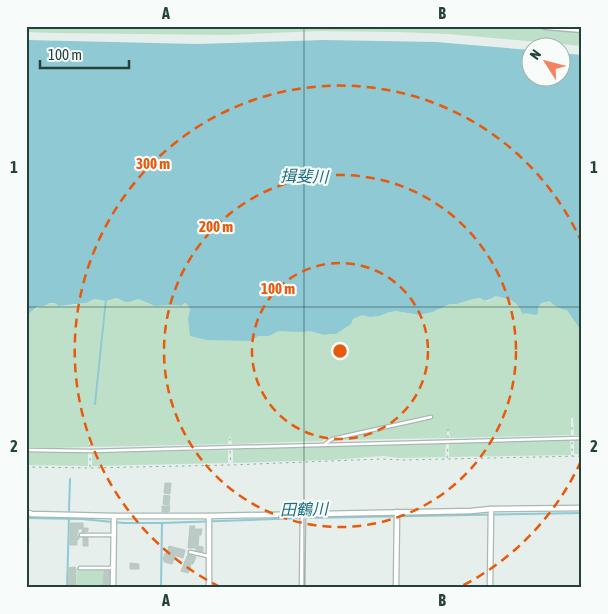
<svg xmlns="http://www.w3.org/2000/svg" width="608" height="614" font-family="'Asap Condensed','Noto Sans JP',sans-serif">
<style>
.green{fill:#bfe0c8}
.water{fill:#8ec9d4}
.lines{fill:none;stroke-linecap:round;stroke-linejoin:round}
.stream{stroke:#8ec9d4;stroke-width:2}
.building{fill:#bbcac4;stroke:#b8c9c2}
.service-casing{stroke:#a8b8b2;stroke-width:5}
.minor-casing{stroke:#a8b8b2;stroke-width:7}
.secondary-casing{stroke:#a4bbb3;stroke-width:9}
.path{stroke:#86b3a5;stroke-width:1;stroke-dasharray:2.5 4;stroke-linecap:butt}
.service{stroke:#fff;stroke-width:2.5}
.minor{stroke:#fff;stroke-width:4.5}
.secondary{stroke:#fff;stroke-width:6}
.grid{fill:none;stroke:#24423a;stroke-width:1;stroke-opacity:0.55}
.ring{fill:none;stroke:#e8590c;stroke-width:2.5;stroke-dasharray:9 6}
.labels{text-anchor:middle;stroke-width:4.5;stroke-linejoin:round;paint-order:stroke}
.water-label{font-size:16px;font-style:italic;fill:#1c6f80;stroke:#f7fbf9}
.centre{fill:#e8590c;stroke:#f7fbf9;stroke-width:2.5}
.ring-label{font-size:15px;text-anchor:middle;font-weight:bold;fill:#e8590c;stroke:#f7fbf9;stroke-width:4.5;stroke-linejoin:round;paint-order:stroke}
.neatline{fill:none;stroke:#24423a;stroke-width:2}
.grid-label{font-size:16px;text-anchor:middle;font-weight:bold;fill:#24423a}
</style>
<rect width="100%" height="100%" fill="#e6efeb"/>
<g class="green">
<polygon points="26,26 512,26 582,32 582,46 448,34 399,32 318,31 226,35 53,33 26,32"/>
<path d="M496,296l43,2 43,10v127h-8l-1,-17h-2v17l-121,3 -1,-8h-2v8l-110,2 94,-21v-4h-4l-62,16 -37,6 -6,4 -90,3 -1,-7h-2l-1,7 -136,3 -1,-6h-2v6l-35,1 -28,-1v-131c8,-7 19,-13 29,-13l5,3 14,-1 11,-2 9,-4 12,2 11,-3 8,4 13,-3 17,7 20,-1 6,1 4,-3 36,8 166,2 9,-2 23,4 14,-3 17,-8h7l16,-5 7,-1 8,3z"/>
<polygon points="570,440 571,455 449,457 449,443"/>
<rect x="574" y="440" width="8" height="14"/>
<polygon points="446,443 445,457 400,458 383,456 331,460 233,463 233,449"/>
<polygon points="228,450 228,463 92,466 92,453"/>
<polygon points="26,452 88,453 88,466 26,465"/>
<polygon points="77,569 103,569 103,588 68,588 68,586 77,586"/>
</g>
<path class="water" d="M26,40l171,4 127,-4 112,2 94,8v28h30l1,-25 21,2v277l-15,-22c-6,-1 -14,-4 -17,-9l-9,2 -3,5v6l-3,1 -9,-2 -2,1 -2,-1c-5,-13 -13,-14 -26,-17 -6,3 -10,7 -16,2l-7,1 -16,5h-7l-17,8 -14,3 -23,-4 -9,2 -8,3 -9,1 -7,-2 -4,1 -6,3 -2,5 -15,10h-7l-4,1 -15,-4 -10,1 -22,-1 -9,5h-11l-7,5 -44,-1 -17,-4 -2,-18 2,-8 -1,-4 -4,-3 -4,3 -6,-1 -20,1 -17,-7 -9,3h-4l-8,-4 -11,3 -12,-2 -8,4 -27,3 -4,-3h-5l-6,3 -7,1 -11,9z"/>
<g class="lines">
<g class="stream">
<polyline points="95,404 106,299"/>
<polyline points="69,511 70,479"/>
<polyline points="26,518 82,519 123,523 162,523 303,518 582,513"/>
<polyline points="67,588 69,517"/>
<polyline points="161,588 162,523"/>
</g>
</g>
<g class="building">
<polygon points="165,483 171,483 170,494 164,493"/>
<polygon points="164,495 170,496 169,505 163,504"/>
<polygon points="162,506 170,506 169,512 162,512"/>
<polygon points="70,523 83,523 83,529 78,529 78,533 70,533"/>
<polygon points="190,526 195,526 194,529 202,529 201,535 199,535 198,546 203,547 203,552 196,552 196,548 188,548"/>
<polygon points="83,528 88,528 88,531 82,533"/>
<rect x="26" y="529" width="3" height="13"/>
<polygon points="70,533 77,533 77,536 79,536 79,539 77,540 77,545 70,545"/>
<rect x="83" y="537" width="5" height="9"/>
<polygon points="169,546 185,550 183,558 167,553"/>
<polygon points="165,553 175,556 172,564 164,562 165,561 163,560"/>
<polygon points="188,554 196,557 193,564 191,564 190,565 191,566 188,573 181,571"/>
<polygon points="130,563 139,564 139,569 130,569"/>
<polygon points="74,567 76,568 76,573 68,573 68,568"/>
<polygon points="104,569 111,569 110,588 103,588"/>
<polygon points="69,573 76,574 76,585 68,585"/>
</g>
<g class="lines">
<g class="service-casing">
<g id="service">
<polyline points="325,444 332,439 431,417"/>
<polyline points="26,450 90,451 582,438"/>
<polyline points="81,535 114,535"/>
<polyline points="190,552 208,556"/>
<polyline points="80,568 113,568"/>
</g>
</g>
<g class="minor-casing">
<g id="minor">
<polyline points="26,512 32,514 114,516 209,516 471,511 491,509 582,508"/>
<polyline points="113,588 114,516"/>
<polyline points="209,588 209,516"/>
<polyline points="302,588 303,514"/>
<polyline points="396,588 397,512"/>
<polyline points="490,588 491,509"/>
</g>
</g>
<g class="secondary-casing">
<polyline id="secondary" points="545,26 582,29"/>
</g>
<g class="path">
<polyline points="572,427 572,433"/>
<polyline points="230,438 230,444"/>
<polyline points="448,438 448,429"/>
<polyline points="572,442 572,456"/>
<polyline points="90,447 90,441"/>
<polyline points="230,451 231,464"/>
<polyline points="447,458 448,447"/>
<polyline points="26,467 90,468 231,465 381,459 402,460 582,456"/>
<polyline points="90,467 90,456"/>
</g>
<use href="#service" class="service"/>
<use href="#minor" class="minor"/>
<use href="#secondary" class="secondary"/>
</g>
<path class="grid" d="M304,26v562M26,307h556"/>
<g class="ring">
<circle cx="340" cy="351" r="88"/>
<circle cx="340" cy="351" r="176"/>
<path d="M581 461A265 265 0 0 1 460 587M220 587A265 265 0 1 1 581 241"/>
</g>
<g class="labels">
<g class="water-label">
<text transform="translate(304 176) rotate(1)" y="6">揖斐川</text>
<text transform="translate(304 509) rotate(-1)" y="6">田鶴川</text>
</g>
</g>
<circle cx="340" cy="351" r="8" class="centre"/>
<g class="ring-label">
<text x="153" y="169">300 m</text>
<text x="216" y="232">200 m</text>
<text x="278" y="294">100 m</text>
</g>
<rect width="608" height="614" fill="none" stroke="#f7fbf9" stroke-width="55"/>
<g transform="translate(546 62) rotate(306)"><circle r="24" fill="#f7fbf9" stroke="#a3b1ad"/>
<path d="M0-4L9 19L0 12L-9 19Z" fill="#f4845f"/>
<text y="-8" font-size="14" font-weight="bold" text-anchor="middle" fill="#24423a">N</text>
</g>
<path d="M40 60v8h89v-8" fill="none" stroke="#24423a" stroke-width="2.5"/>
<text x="48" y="60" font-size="15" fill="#24423a" stroke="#f7fbf9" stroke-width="4" paint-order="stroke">100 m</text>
<rect x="28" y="28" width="552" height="558" class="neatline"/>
<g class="grid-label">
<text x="166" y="19">A</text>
<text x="442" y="19">B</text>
<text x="14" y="173">1</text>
<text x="594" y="173">1</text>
<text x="14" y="452">2</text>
<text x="594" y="452">2</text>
<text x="166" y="606">A</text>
<text x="442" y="606">B</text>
</g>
</svg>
